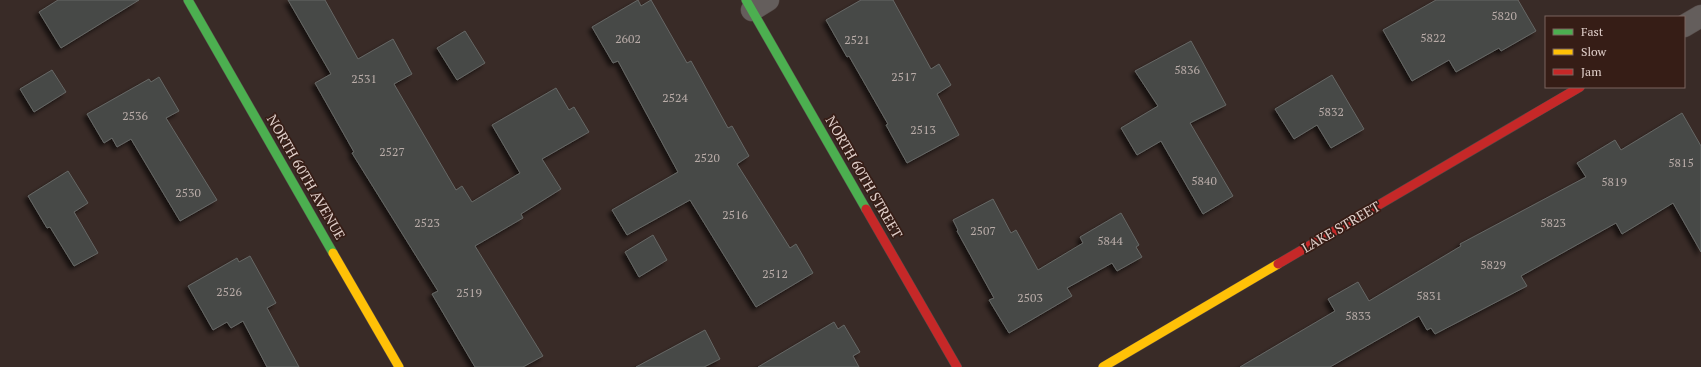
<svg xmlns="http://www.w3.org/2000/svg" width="1701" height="367" font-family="'PT Serif',serif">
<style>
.building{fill:#474846;stroke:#666866;filter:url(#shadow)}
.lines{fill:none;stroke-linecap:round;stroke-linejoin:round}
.street-casing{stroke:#554946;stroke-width:23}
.fast-casing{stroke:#554946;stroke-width:10}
.slow-casing{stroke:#554946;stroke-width:10}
.jam-casing{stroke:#554946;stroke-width:10}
.street{stroke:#645e5c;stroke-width:22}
.fast{stroke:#4caf50;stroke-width:9}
.slow{stroke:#ffc107;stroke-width:9}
.jam{stroke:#c62828;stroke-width:9}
.labels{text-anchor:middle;stroke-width:3.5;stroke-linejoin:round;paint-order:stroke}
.number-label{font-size:12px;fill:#baada9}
.street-label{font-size:14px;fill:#e0cfca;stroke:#361d16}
</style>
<defs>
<filter id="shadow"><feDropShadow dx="-3.5" dy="3.5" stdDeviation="2" flood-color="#0009"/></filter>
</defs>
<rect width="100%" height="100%" fill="#392b27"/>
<g class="building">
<polygon points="58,0 139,0 61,48 39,12"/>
<polygon points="288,0 325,0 358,59 393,39 412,74 394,84 456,190 462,186 472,202 520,173 492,125 556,88 569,110 574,107 589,132 542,159 561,189 521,214 523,218 475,246 543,356 523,367 475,367 432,294 438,291 352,153 354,152 315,83 331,74"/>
<polygon points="638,0 641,6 651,0 687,63 691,61 728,128 732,126 749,156 737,164 790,248 796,244 813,273 756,307 690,200 627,235 612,210 678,172 618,61 613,63 592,27"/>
<polygon points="861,0 893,0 931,69 939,64 951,85 937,94 959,135 907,163 886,125 888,124 849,56 847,57 826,20"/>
<polygon points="1436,0 1518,0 1536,31 1501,51 1499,48 1456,72 1449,60 1412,81 1383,30"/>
<polygon points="465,31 485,63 457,80 437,48"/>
<polygon points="1191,41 1226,105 1190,123 1233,196 1203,214 1161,141 1137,155 1121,128 1158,106 1135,71"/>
<polygon points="52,70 66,92 34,112 20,89"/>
<polygon points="1332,75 1364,129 1331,148 1317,125 1294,139 1275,109"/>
<polygon points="159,77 179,111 166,118 217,200 180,221 131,139 117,147 112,138 104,143 87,114 149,79 151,82"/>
<polygon points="1682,113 1701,146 1701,252 1673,203 1622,234 1616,223 1521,276 1527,286 1435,334 1431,328 1427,330 1419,316 1330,367 1240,367 1335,311 1328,299 1358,282 1369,301 1461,246 1460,244 1586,177 1577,163 1615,140 1621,150"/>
<polygon points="68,171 88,203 74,212 98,253 74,266 50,227 47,228 28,196"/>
<polygon points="993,199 1011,233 1016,230 1038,270 1083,243 1080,237 1121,213 1139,245 1136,247 1142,257 1117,271 1112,263 1067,288 1072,296 1009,333 989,300 994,298 957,231 958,230 953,220"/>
<polygon points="653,235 667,260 639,277 625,252"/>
<polygon points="250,256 276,303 267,308 299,367 267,367 243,321 231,328 227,322 213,330 188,286 237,258 239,262"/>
<polygon points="834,322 838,329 844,325 860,352 853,356 859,367 758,367"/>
<polygon points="705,330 720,359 704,367 636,367"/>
</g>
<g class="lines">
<g class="street-casing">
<g id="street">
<polyline points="752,10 768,0"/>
<polyline points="1684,26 1701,16"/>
</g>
</g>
<g class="fast-casing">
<g id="fast">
<polyline points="188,0 333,253"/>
<polyline points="746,0 866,209"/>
</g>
</g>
<g class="slow-casing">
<g id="slow">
<polyline points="333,253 399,367"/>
<polyline points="1103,367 1278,264"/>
</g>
</g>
<g class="jam-casing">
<g id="jam">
<polyline points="866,209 957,367"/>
<polyline points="1278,264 1580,87"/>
</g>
</g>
<use href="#street" class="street"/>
<use href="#fast" class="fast"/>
<use href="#slow" class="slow"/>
<use href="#jam" class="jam"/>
</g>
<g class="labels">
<g class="number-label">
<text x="1504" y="20">5820</text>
<text x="1433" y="42">5822</text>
<text x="628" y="43">2602</text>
<text x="857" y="44">2521</text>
<text x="1187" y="74">5836</text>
<text x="904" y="81">2517</text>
<text x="364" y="83">2531</text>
<text x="675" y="102">2524</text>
<text x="1331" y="116">5832</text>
<text x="135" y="120">2536</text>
<text x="923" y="134">2513</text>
<text x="392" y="156">2527</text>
<text x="707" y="162">2520</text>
<text x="1681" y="167">5815</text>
<text x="1204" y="185">5840</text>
<text x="1614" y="186">5819</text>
<text x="188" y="197">2530</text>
<text x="735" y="219">2516</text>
<text x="427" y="227">2523</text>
<text x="1553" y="227">5823</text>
<text x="983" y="235">2507</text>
<text x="1110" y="245">5844</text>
<text x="1493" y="269">5829</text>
<text x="775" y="278">2512</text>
<text x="229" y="296">2526</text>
<text x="469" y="297">2519</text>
<text x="1429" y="300">5831</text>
<text x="1030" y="302">2503</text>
<text x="1358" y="320">5833</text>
</g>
<g class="street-label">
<text transform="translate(306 177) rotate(60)" y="5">NORTH 60TH AVENUE</text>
<text transform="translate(864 177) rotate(60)" y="5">NORTH 60TH STREET</text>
<text transform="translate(1341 227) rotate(-30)" y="5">LAKE STREET</text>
</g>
</g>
<rect x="1545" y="16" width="140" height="72" fill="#361d16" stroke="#7a645e"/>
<rect x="1553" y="29" width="20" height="6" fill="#4caf50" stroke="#7a645e"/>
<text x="1581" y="36" font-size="12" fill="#e0cfca">Fast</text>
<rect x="1553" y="49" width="20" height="6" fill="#ffc107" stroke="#7a645e"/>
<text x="1581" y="56" font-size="12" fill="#e0cfca">Slow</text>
<rect x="1553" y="69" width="20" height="6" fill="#c62828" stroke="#7a645e"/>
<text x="1581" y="76" font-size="12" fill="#e0cfca">Jam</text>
</svg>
